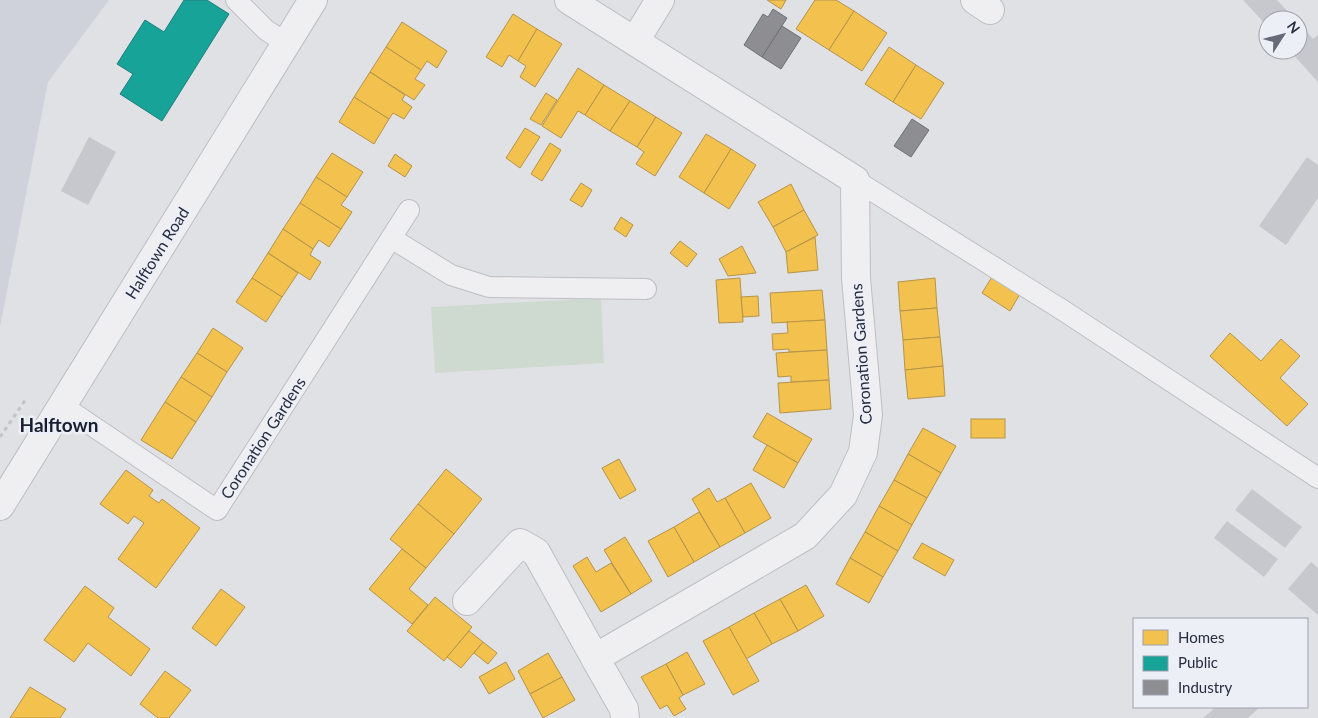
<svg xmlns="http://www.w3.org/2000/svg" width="1318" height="718" font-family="Lato,sans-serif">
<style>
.built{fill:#d0d2db}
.green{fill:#ced9d0}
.homes{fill:#f2c14e;stroke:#b5944a}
.public{fill:#17a398;stroke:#1c7f7d}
.industry{fill:#8d8d92;stroke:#6e7079}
.building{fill:#c7c8cd}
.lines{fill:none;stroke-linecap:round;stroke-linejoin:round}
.service-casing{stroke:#bdbec3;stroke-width:22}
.minor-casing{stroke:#bdbec3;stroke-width:30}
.tertiary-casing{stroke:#bdbec3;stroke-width:30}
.path{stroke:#c2c2c8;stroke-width:3;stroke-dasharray:4 4;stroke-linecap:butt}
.service{stroke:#efeff2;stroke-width:20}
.minor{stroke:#efeff2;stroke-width:28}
.tertiary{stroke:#efeff2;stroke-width:28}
.labels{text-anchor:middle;stroke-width:5;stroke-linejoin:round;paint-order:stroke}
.street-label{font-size:16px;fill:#262c3f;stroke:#edeff6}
.quarter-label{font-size:19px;font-weight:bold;fill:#181d30;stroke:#edeff6}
</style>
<rect width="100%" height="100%" fill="#e0e1e5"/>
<polygon class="built" points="0,0 109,0 48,82 0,327"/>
<polygon class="green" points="601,298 604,363 435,373 431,307"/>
<g class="homes">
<polygon points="767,0 786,0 781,9"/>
<polygon points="815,0 836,0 854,11 829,50 796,29"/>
<polygon points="854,11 887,33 862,71 829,50"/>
<polygon points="513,14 537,29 518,61 509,55 502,67 486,57"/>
<polygon points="402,22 447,51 437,68 427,61 421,70 386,47"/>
<polygon points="537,29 562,44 535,87 520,77 526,66 518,61"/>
<polygon points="386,47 421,70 415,79 425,85 414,100 370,72"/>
<polygon points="889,47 916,65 893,102 865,84"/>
<polygon points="916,65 944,83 921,119 893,102"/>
<polygon points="578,68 604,85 585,115 578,111 561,138 542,126"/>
<polygon points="370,72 405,95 402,100 412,107 404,119 393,113 389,119 354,97"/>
<polygon points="604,85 630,101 610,131 585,115"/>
<polygon points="546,93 557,100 541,125 530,119"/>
<polygon points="354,97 389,119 374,144 339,122"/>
<polygon points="630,101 656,117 637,147 610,131"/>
<polygon points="656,117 682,133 655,176 636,164 644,152 637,147"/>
<polygon points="525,128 540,137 520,168 506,158"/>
<polygon points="706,134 731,149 704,193 679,177"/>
<polygon points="550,143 561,150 542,181 531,174"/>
<polygon points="731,149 756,165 729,209 704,193"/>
<polygon points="332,153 363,172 347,197 316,177"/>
<polygon points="395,154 412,166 405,177 388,166"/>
<polygon points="316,177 347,197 341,205 352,212 341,229 300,203"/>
<polygon points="581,183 592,190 582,207 570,200"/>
<polygon points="791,184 804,210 773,227 758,202"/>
<polygon points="300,203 341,229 329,247 319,240 313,249 283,229"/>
<polygon points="804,210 818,235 786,252 773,227"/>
<polygon points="621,217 633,225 626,237 614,229"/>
<polygon points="283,229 313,249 310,255 321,262 310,280 268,253"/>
<polygon points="815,237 818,270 788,273 786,252"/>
<polygon points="680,241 697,254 687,267 670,253"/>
<polygon points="742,246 756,273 728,276 719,259"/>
<polygon points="268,253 298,273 282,297 252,278"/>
<polygon points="992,277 1020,294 1010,311 982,293"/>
<polygon points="252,278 282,297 266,322 236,302"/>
<polygon points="740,278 743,322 719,323 716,280"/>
<polygon points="935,278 937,308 900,311 898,282"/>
<polygon points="822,290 825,320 772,323 770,293"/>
<polygon points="758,296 759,316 743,317 741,297"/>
<polygon points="937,308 940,337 903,340 900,311"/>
<polygon points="825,320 827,350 789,352 789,349 773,350 772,334 788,333 787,322"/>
<polygon points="213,328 243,348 227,372 197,353"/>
<polygon points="1230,333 1261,361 1281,339 1300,356 1280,378 1308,404 1287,426 1210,356"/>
<polygon points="940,337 943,366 905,370 903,340"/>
<polygon points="827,350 829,380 791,382 791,376 778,377 776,353"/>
<polygon points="197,353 227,372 212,397 181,377"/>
<polygon points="943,366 945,396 908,399 905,370"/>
<polygon points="181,377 212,397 196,422 165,402"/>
<polygon points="829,380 831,409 780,413 778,383"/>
<polygon points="165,402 196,422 172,459 141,440"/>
<polygon points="767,413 812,439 798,463 753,437"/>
<rect x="971" y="419" width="34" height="19"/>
<polygon points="923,428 956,446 941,473 908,454"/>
<polygon points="767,445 798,463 784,488 753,470"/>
<polygon points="908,454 941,473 927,498 894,480"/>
<polygon points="619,459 636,490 620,499 602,468"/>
<polygon points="446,469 482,499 454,534 418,504"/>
<polygon points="126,470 153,490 149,496 159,503 162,499 200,528 156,588 118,559 144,523 134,516 128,524 100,504"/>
<polygon points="894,480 927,498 912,525 879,506"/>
<polygon points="751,483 771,518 745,533 725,498"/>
<polygon points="709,488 717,502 725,498 745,533 720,547 692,499"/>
<polygon points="418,504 454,534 426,568 390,539"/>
<polygon points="879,506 912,525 898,551 865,532"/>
<polygon points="699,512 720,547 694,562 674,527"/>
<polygon points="674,527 694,562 668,577 648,541"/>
<polygon points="865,532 898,551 883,577 850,558"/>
<polygon points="625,537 652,581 631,594 604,550"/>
<polygon points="922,543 954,560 945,576 913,558"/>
<polygon points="402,549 426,568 409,589 428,605 412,624 369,589"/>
<polygon points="587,557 596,572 611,563 631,594 601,612 573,566"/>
<polygon points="850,558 883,577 869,603 836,584"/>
<polygon points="806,585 824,616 798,631 780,599"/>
<polygon points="85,586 114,608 108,617 150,649 131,676 88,643 74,662 44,640"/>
<polygon points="221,589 245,607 216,646 192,628"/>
<polygon points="435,597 472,627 444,661 407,631"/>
<polygon points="780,599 798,631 772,644 754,613"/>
<polygon points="754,613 772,644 746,659 729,627"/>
<polygon points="729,627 759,681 733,695 703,641"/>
<polygon points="469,631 483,642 461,668 447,657"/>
<polygon points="483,642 497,653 488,664 474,653"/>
<polygon points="687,652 705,684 683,695 666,664"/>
<polygon points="548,653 562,677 530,694 518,671"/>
<polygon points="506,662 515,679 489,694 479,677"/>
<polygon points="666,664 683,695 679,698 686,709 674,716 667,705 660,709 641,677"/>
<polygon points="165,671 191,690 169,718 158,718 140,704"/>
<polygon points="562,677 575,700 543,718 530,694"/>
<polygon points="30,687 66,709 60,718 10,718"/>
</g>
<polygon class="public" points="184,0 207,0 229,14 162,121 120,94 133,74 117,64 145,20 164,32"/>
<g class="industry">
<polygon points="773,9 787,18 762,57 744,45 763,14 768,17"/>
<polygon points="782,26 801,38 781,69 762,57"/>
<polygon points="912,119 929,130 911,157 894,146"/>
</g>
<g class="building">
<polygon points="1243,0 1277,0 1296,20 1268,20 1268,27"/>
<polygon points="1298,22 1313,39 1318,35 1318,82 1289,50 1298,50"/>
<polygon points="89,137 116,152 88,205 61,191"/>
<polygon points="1307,157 1318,165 1318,198 1286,245 1259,226"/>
<polygon points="1252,489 1302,527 1285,548 1235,510"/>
<polygon points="1227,521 1278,559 1264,577 1214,538"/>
<polygon points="1311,562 1318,568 1318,615 1288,589"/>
<polygon points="1216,707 1260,707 1248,718 1203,718"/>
</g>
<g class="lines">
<g class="service-casing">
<g id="service">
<polyline points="236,0 266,30 286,43"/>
<polyline points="855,180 1064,311 1318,478"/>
<polyline points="391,238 451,275 489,287 646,289"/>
<polyline points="63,406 217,510 409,210"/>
</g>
</g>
<g class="minor-casing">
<g id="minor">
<polyline points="569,0 855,180 856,278 868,415 863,452 843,495 805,536 595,658 624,709 625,718"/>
<polyline points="975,0 990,10"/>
<polyline points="635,41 660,0"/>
<polyline points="467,601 520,543 536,552 595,658"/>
</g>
</g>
<g class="tertiary-casing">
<polyline id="tertiary" points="0,506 313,0"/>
</g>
<polyline class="path" points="0,437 26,399"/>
<use href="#service" class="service"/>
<use href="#minor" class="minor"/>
<use href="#tertiary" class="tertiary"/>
</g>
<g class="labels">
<g class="street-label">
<text transform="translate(157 253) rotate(-58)" y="6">Halftown Road</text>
<text transform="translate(861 354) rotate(-94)" y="6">Coronation Gardens</text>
<text transform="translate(263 438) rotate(-57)" y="6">Coronation Gardens</text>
</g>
<g class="quarter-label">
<text x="59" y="432">Halftown</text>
</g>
</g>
<rect x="1133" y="618" width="175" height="90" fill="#edeff6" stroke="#9da1ad"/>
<rect x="1143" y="630" width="25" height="15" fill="#f2c14e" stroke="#9da1ad"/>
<text x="1178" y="643" font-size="15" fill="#262c3f">Homes</text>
<rect x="1143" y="656" width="25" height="15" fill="#17a398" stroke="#9da1ad"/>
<text x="1178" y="668" font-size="15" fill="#262c3f">Public</text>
<rect x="1143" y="680" width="25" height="15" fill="#8d8d92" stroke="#9da1ad"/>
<text x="1178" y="693" font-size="15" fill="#262c3f">Industry</text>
<g transform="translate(1283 35) rotate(54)"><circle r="24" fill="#edeff6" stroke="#9da1ad"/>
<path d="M0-4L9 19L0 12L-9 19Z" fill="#676b79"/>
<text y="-8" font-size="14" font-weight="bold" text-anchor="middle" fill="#262c3f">N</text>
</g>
</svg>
